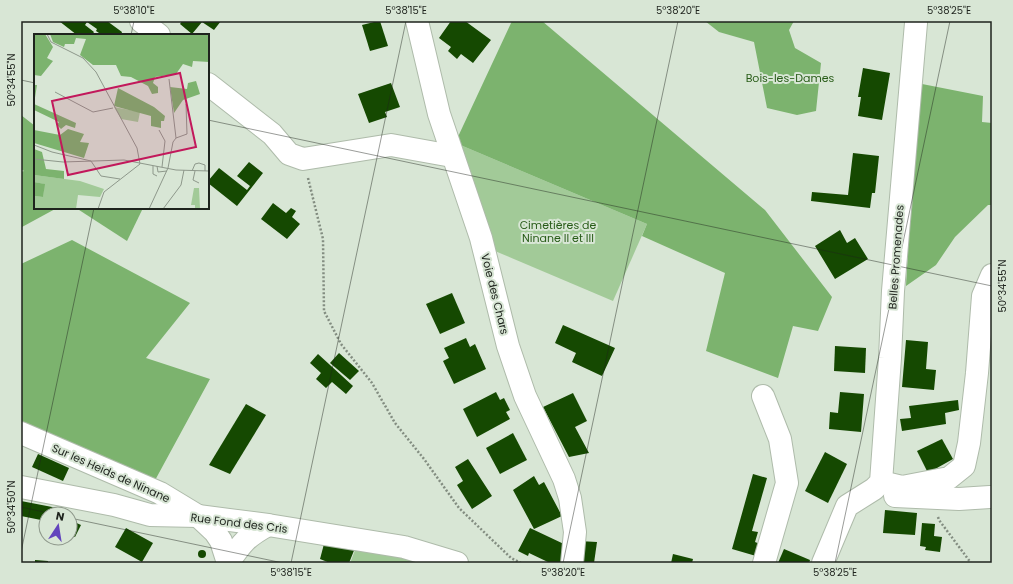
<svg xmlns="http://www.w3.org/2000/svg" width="1013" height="584" font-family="Poppins,sans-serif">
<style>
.green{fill:#a2ca98}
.forest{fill:#7cb36e}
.building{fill:#154901}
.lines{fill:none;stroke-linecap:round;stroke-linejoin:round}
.minor-casing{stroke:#aebbaa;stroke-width:24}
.path{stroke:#838d81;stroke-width:2.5;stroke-dasharray:2 2;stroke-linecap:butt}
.minor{stroke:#fff;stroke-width:22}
.ticks{fill:none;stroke:#1e231d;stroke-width:1;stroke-opacity:0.45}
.labels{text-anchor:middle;stroke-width:4;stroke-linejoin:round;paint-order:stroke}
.park-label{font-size:11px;fill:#285c18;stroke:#d8e6d5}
.street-label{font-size:11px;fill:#1e231d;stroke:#d8e6d5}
.inset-road{fill:none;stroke:#8e988b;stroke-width:1}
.view{fill:#c2185b;fill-opacity:0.15;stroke:#c2185b;stroke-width:2}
.inset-edge{fill:none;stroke:#1e231d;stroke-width:2}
.neatline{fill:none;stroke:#1e231d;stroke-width:1.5}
.ticks-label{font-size:10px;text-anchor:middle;fill:#1e231d}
</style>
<rect width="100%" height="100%" fill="#d8e6d5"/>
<g class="green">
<polygon points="458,144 647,224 613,301 495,251"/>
<polygon points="356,548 408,557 426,563 350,563"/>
</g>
<g class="forest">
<polygon points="512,21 542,21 765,210 832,297 818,331 793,326 778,378 706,351 725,273 642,236 647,224 458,144 456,141"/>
<polygon points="705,21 794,21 789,30 795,48 821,63 816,111 797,115 767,108 754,42 719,32"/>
<polygon points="917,83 983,96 982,122 992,123 992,205 988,205 955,237 936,265 906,286"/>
<polygon points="21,115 35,126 35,208 57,208 22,227 21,225 21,172 24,171 21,169"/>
<polygon points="76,208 143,208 127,241"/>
<polygon points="72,240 190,303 146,358 210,379 153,484 21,422 21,264"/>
</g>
<g class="building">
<polygon points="59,21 107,21 122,32 121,35 102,35 96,31 97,29 87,22 85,25 94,32 92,35 77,35"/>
<polygon points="182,21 221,21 214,30 202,22 192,34 180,24"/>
<polygon points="378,21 380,21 388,46 370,51 362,25"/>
<polygon points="451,21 465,21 491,40 473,63 461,54 457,59 448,51 451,47 439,38"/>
<polygon points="863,68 890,73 882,120 858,116 861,97 858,97"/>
<polygon points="391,83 400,107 385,112 387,117 369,123 358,94"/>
<polygon points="853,153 879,156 875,193 872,193 870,208 811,201 812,192 848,195"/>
<polygon points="249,162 263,173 237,206 208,183 208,181 219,168 247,190 250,186 237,176"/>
<polygon points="273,203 286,213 291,208 296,211 292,217 300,224 287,239 261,219"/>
<polygon points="840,230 847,243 855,238 868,259 835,279 815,246"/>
<polygon points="452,293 465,323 440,334 426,304"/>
<polygon points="563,325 615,348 602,376 572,362 576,353 555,343"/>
<polygon points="466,338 470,347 475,344 486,369 454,384 443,361 449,358 444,348"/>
<polygon points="906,340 928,342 926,369 936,370 934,390 902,387"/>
<polygon points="835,346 866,348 865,373 834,371"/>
<polygon points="339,353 359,371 350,380 330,363"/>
<polygon points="318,354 353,386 346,394 332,382 326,388 316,379 321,373 310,363"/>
<polygon points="496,392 500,400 504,398 510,410 506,412 510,419 477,437 463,409"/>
<polygon points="840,392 864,394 861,432 829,429 830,412 838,413"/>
<polygon points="573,393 587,421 575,427 589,453 569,457 543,407"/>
<polygon points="958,400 959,410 945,413 946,424 902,431 900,419 911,418 909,406"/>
<polygon points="246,404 266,415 230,474 209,465"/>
<polygon points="513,433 527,460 500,474 486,448"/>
<polygon points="942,439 953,459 928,473 917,451"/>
<polygon points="825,452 847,464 828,503 805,491"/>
<polygon points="38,454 69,468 63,481 32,467"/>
<polygon points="468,459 492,496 472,509 457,485 463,481 455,467"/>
<polygon points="753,474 767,478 752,531 758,532 755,542 760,544 756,556 732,549"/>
<polygon points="534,476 539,485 544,482 562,516 534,529 513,490"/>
<polygon points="21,501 47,506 57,508 54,514 46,514 46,521 21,516"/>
<polygon points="885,510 917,513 915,535 883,533"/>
<polygon points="70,520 81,525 75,537 70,535"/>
<polygon points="922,523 935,524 934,536 942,537 940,552 925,550 926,547 920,546"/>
<polygon points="126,528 153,543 142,562 115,547"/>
<polygon points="530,528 566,545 566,563 550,563 529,553 528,556 518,551"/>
<polygon points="579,541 597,542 594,563 578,563"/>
<polygon points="324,544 355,548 349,563 330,563 320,559"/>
<polygon points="784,549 810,560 809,563 778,563"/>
<circle cx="202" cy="554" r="4"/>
<polygon points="673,554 693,559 692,563 671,563"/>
<polygon points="35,560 48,561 48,563 35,563"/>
</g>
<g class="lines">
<g class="minor-casing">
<g id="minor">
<polyline points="141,21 159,35"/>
<polyline points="417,21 439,114 481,238 508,346 525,396 564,479 570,498 575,532 572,563"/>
<polyline points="208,84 272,134 289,154 303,159 391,145 452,156"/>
<polyline points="763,396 780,439 787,483 764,563"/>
<polyline points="21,433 160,493 198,516 215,532 221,541 228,563"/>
<polyline points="881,482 902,487 949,478 964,466 969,443 977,373 983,296 992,275"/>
<polyline points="21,487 114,505 150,515 198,516 268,525 404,547 457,563"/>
<polyline points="895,496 959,499 990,497"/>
<path d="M228,563c14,-20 18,-26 40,-38"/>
<polyline points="823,563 847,506 874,489 881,482 890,358 893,291 916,23"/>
</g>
</g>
<g class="path">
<polyline points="308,178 323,239 324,311 341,344 372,383 395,423 424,459 459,508 511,558 521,563"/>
<polyline points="938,517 939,520 971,563"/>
</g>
<use href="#minor" class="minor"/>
</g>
<path class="ticks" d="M131,35l3,-14M21,80l14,3M208,120l784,166M21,507l32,7M70,518l213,45M21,552l73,-344M291,563l115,-542M563,563l115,-542M835,563l115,-542"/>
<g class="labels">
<g class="park-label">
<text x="790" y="82">Bois-les-Dames</text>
<text x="558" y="229">Cimetières de<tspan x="558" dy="13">Ninane II et III</tspan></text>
</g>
<g class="street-label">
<text transform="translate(896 257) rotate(-86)" y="4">Belles Promenades</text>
<text transform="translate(495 294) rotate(76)" y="4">Voie des Chars</text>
<text transform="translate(111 473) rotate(24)" y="4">Sur les Heids de Ninane</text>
<text transform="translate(239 523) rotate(7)" y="4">Rue Fond des Cris</text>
</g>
</g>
<g transform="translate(34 34)">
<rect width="175" height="175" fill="#d8e6d5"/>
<path d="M80,73l26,5 -2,10 -17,-3zM0,141l46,6 24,8 -4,8 -22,-2 -2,14h-42v-13l9,1 1,-13 -10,-2zM160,154h5l1,21h-5v-4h-4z" fill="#a2ca98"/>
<path d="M0,0h11l8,13 -6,11 6,3 -12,15 -7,-1zM16,0h159v28l-16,-1 -1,6 -9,-3 -7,10 -21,3 -2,6 5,4v6l-6,1 -4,-8 -17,-9 -10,-1 -5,-11h-23l-13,-10 6,-16 -10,-1 -2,6h-9l-1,3 -11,-5zM162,47l4,13 -17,6 -9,13 -4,-26 17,2 1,-6zM1,51h2l-3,19 42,19 -1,5 -9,-3 -5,4 -4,-4 2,-3 -25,-12zM84,54l36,19 11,9 -1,5h-3v7l-10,-2v-10l-37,-10zM34,95l16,5 -4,8 9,1 -5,15 -50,-15v-13l26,5zM0,115l8,3 4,17 18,2v8l-30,-4zM0,148l11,2 -2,13 -9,-1z" fill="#7cb36e"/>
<path class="inset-road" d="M13,0l4,8 32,16 13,14 41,76 3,16M21,58l38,20 20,-4M125,96l6,11 -3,26M142,104l11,-4 -1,-30M0,111l18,7 39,9 10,15 19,3M0,125l29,3 61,-2 52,10 33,1M119,132v8l4,2M123,132l1,6 9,-1M158,137l3,-7 4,-1 6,2v6M161,137l-2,9 6,3M64,175l6,-17 36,-28M115,175l19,-41 5,-26 3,-4 -7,-59M129,175l18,-24 3,-15"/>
<path class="view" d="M146,39l16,74 -128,28 -16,-74z"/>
<rect width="175" height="175" class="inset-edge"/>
</g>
<rect width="1013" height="584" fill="none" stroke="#d8e6d5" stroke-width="44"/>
<g transform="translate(58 526) rotate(12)"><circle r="19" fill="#d8e6d5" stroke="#8e988b"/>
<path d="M0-3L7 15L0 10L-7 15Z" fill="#6245bd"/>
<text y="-6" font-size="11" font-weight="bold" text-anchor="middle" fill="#1e231d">N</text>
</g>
<rect x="22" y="22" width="969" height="540" class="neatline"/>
<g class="ticks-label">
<text x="134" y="14">5°38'10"E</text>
<text x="406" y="14">5°38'15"E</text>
<text x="678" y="14">5°38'20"E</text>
<text x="949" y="14">5°38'25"E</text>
<text transform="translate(11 80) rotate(-90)" y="4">50°34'55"N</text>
<text transform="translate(1002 286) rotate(-90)" y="4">50°34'55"N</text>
<text transform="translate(11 507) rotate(-90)" y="4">50°34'50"N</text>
<text x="291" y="576">5°38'15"E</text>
<text x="563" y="576">5°38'20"E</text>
<text x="835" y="576">5°38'25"E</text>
</g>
</svg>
